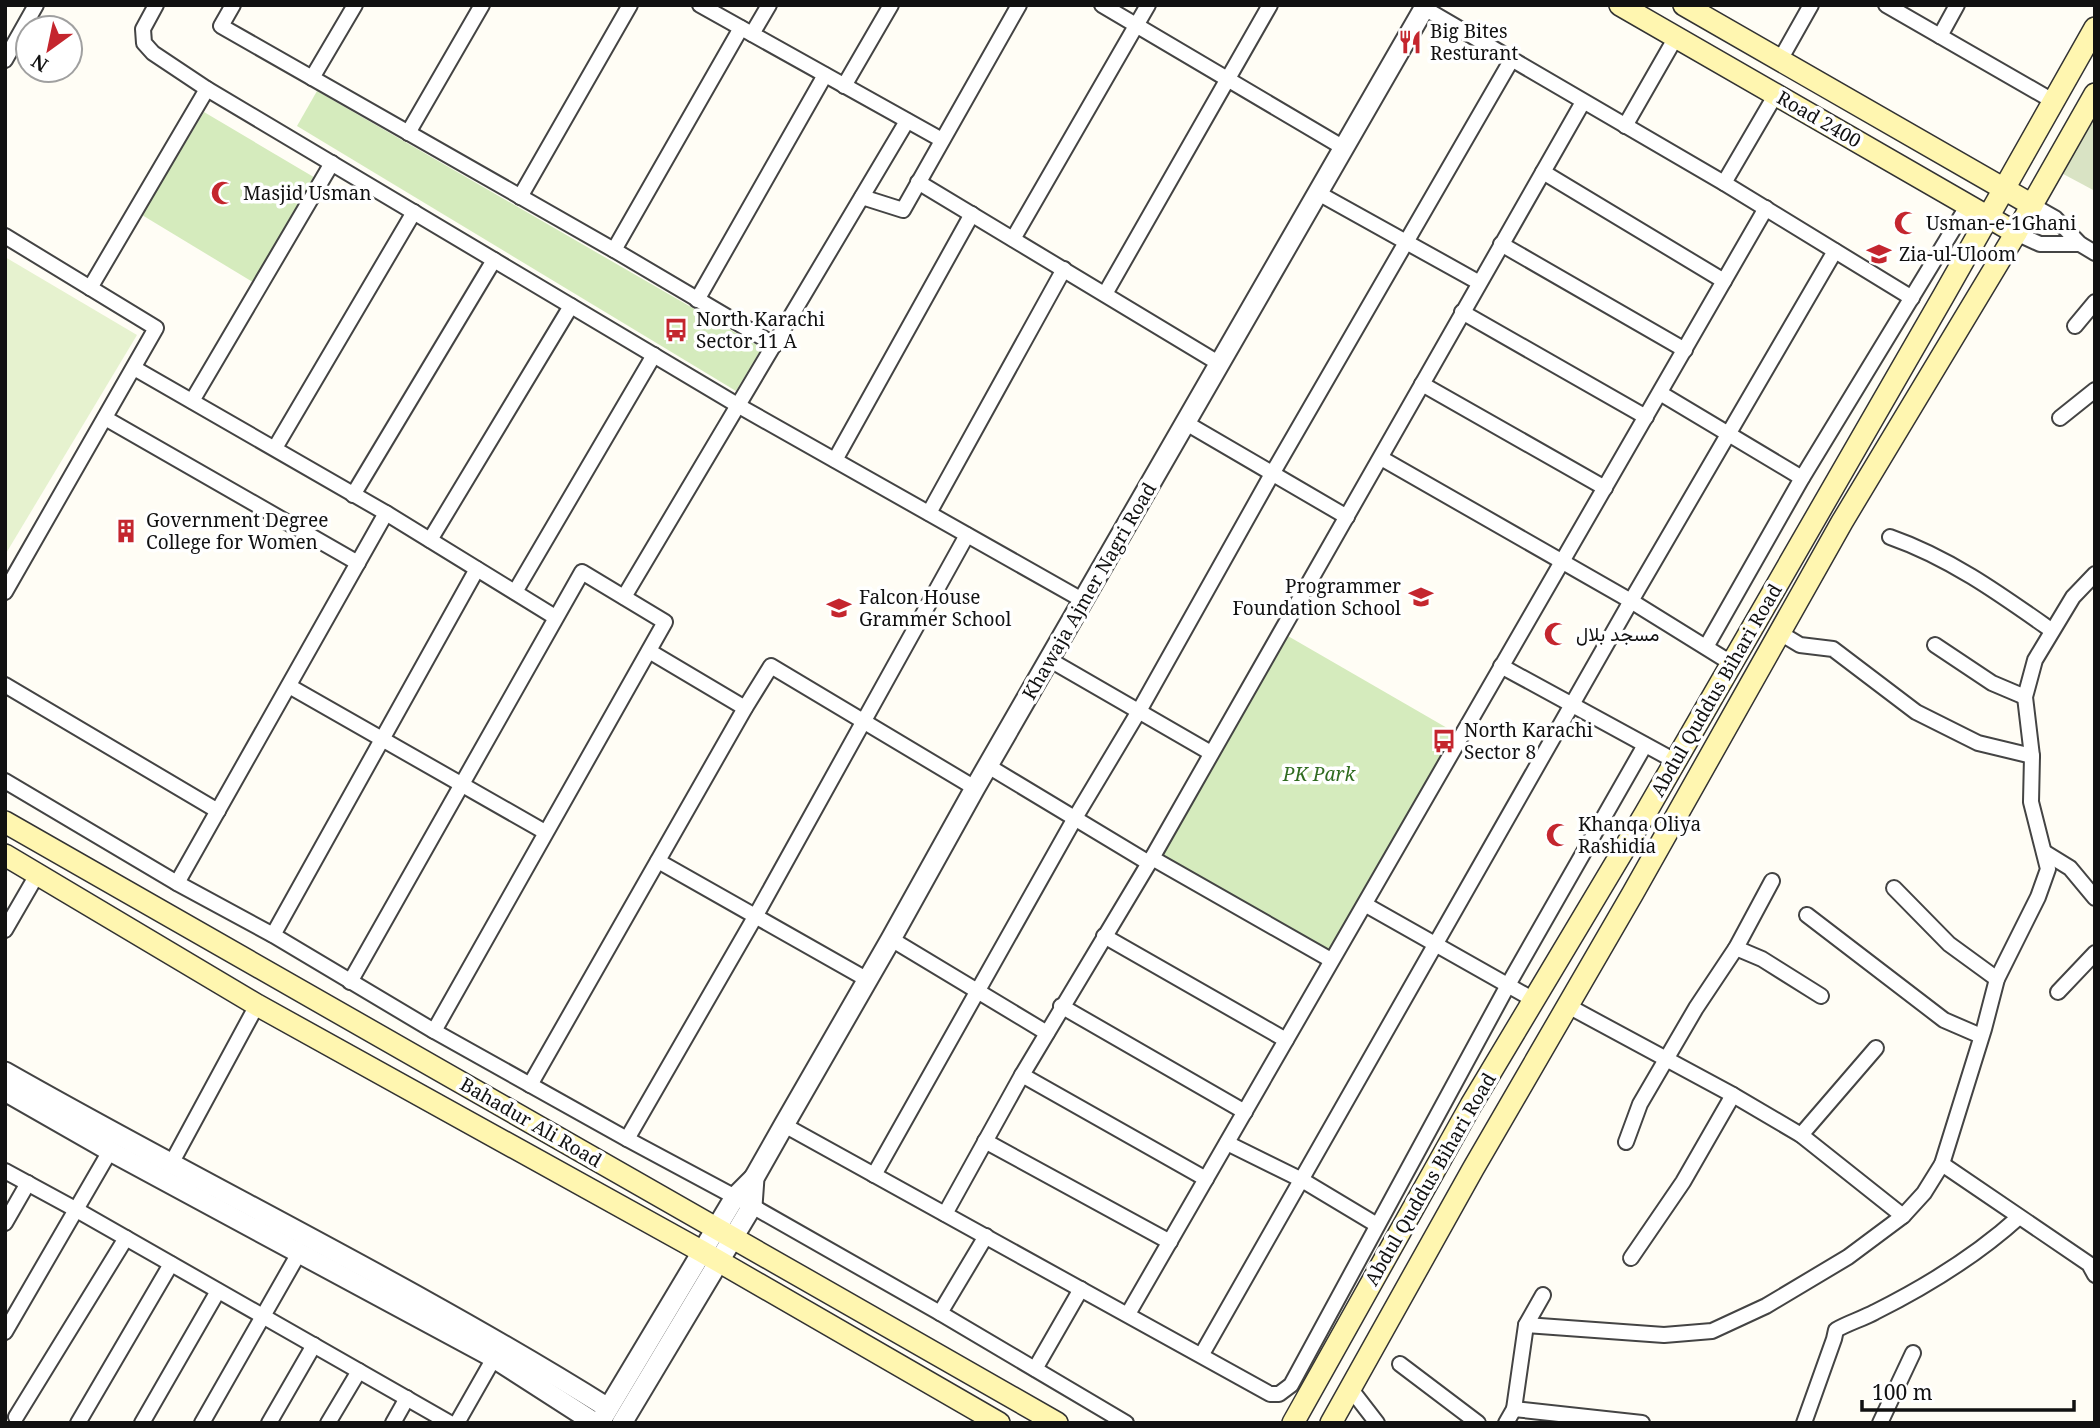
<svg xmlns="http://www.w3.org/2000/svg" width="2100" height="1428" font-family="'Noto Serif',Vazirmatn,serif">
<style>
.green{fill:#d5ebbd}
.cemetery{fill:#d9e3c4}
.pitch{fill:#e6f2cf}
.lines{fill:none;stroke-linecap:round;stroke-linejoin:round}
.minor-casing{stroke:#444;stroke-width:18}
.tertiary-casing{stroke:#444;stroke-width:23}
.secondary-casing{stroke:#333;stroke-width:24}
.minor{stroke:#fff;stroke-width:14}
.tertiary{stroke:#fff;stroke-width:19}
.secondary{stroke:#fff6b0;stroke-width:21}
.labels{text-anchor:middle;stroke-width:7;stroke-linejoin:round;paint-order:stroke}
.poi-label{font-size:19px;fill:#111;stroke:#fff;text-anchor:start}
.street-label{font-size:19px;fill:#111;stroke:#fff}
.park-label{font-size:19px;font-style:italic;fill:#2f6b1f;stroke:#fff}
</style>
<rect width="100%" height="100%" fill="#fffdf5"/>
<g class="green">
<polygon points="317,91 762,348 736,391 297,126"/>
<polygon points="204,112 317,179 256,284 142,215"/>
<polygon points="1281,632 1461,736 1331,960 1149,863"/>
</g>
<polygon class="cemetery" points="2095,95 2095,191 2052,168"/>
<polygon class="pitch" points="5,257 137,335 5,555"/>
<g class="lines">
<g class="minor-casing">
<g id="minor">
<polyline points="156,5 143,29 144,43 153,53 207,89 739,406 1084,601"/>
<polyline points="233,5 221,26 614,250 775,345"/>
<polyline points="700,5 942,140"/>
<polyline points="1102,5 1344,148"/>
<polyline points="1886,5 2053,101"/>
<polyline points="1424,8 1724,183 1912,298"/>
<polyline points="752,34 769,5"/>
<polyline points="1940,36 1957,5"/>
<polyline points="5,60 36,5"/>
<polyline points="1780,60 1811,5"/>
<polyline points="312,78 355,5"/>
<polyline points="844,86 891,5"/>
<polyline points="1625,126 1676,37"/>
<polyline points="408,133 482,5"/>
<polyline points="1543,172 1724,281"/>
<polyline points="918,182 1220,364"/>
<polyline points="1724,183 1776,94"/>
<polyline points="1318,193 1478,282"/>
<polyline points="520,197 630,5"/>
<polyline points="862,197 903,210 1019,5"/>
<polyline points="2032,205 2055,218 2080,244 2095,253"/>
<polyline points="2016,233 2040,244 2080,244"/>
<polyline points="5,236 156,328 5,592"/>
<polyline points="1013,239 1148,5"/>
<polyline points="1501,244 1685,350"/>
<polyline points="614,250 741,28"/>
<polyline points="90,288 207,89"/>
<polyline points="1105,294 1270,5"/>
<polyline points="697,300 825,75"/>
<polyline points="1462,312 1646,417"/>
<polyline points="2075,326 2095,302"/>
<polyline points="134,368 386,513 555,617"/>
<polyline points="1422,384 1605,488"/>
<polyline points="1660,393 1802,478"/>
<polyline points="192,401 332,163"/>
<polyline points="105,418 358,563"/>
<polyline points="2060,418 2095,390"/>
<polyline points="1186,423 1347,517"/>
<polyline points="275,448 414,212"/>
<polyline points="1381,458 1631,601 1731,663"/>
<polyline points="835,460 972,214"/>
<polyline points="353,495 494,260"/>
<polyline points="929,513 1064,269"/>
<path d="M1890,537c60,21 110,57 161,93"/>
<polyline points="430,540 571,306"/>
<polyline points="515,592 654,355"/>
<polyline points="624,597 907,121"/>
<polyline points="1780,633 1800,645 1833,649 1916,712 1978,743 2032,756"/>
<polyline points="1935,645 1992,683 2025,697"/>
<polyline points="1706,647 1802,478 1968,205"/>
<polyline points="649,651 745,708"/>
<polyline points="1050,660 1211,753"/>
<polyline points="1501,666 1675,761"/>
<polyline points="5,685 218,811"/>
<polyline points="289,686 545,832"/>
<polyline points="988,766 1149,863"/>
<polyline points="5,781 177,883 273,935 434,1031 627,1139 752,1206 940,1313 1126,1423"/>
<polyline points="2044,852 2070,868 2095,898"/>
<polyline points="1152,858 1331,960"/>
<polyline points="658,861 868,980"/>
<polyline points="177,883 386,513"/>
<polyline points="1894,888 1949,944 1997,979"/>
<polyline points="1366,905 1534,1000"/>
<polyline points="1807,915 1944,1020 1981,1036"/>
<polyline points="5,930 38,873"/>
<polyline points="273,935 477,569"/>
<polyline points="1104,936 1286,1040"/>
<polyline points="891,939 1047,1033"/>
<polyline points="1736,948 1762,959 1821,996"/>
<polyline points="350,982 582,572 665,622 434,1031"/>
<polyline points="2058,992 2095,953"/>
<polyline points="1061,1006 1245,1112"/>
<polyline points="1568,1006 1733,1095 1801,1135 1903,1216"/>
<polyline points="1022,1075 1206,1179"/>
<polyline points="530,1085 745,708 771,666 975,788"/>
<polyline points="784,1125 1270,1394 1279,1394 1291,1385 1508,985 1645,745"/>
<polyline points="1801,1135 1876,1048"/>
<polyline points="627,1139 755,917 967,535"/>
<polyline points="985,1141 1170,1242"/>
<polyline points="1626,1142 1640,1104 1696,1008 1736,948 1772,881"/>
<polyline points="1227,1143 1302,1180 1377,1225"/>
<polyline points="171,1164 257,1005"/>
<polyline points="1942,1164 2089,1264 2095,1275"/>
<polyline points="5,1171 75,1209 450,1423"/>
<polyline points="874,1175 1075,818 1139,711 1272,474 1512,59"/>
<polyline points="945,1214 1022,1075 1152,858 1583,102"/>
<polyline points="5,1223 28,1183"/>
<polyline points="1631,1258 1683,1182 1733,1095"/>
<polyline points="940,1313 986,1236"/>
<polyline points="1128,1314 1766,208"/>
<polyline points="1526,1325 1664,1335 1712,1331 1766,1306 1848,1257 1903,1216 1924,1193 1942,1164 1984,1029 1997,979 2038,897 2048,869 2031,802 2032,756 2025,697 2035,660 2073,597 2095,574"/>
<polyline points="5,1332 110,1151"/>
<polyline points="1202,1354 1631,601 1835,251"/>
<polyline points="1400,1364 1478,1423"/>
<polyline points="1035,1369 1081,1289"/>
<polyline points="1350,1388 1377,1423"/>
<polyline points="1514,1409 1642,1423"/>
<polyline points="16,1417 126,1238"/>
<polyline points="78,1423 171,1264"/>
<polyline points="142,1423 218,1291"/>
<polyline points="202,1423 299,1253"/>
<polyline points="269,1423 314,1345"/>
<polyline points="328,1423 359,1371"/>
<polyline points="393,1423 407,1398"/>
<polyline points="457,1423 494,1358"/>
<polyline points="1506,1423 1514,1409 1526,1325 1543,1295"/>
<path d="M1804,1423l30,-84 2,-9c12,-7 26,-11 39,-18 52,-26 101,-56 144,-95"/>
<polyline points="1880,1423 1913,1353"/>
</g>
</g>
<g class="tertiary-casing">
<g id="tertiary">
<path d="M5,1072c200,114 408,214 603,336"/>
<polyline points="5,1091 110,1151 494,1358 595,1423"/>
<polyline points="602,1419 735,1197 754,1178"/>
<polyline points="622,1423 752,1206 754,1178 784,1125 891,939 975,788 1426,5"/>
</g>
</g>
<g class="secondary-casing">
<g id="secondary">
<polyline points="1620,5 2016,233"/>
<polyline points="1684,5 2032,205"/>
<polyline points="5,822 1057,1423"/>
<polyline points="5,855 257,1005 701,1251 999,1423"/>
<polyline points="1293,1423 1471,1105 1645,814 1944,295 2095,28"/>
<polyline points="1331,1423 1473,1169 1633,893 1842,522 2016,233 2095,94"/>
</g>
</g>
<use href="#minor" class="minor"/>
<use href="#tertiary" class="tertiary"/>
<use href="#secondary" class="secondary"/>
</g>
<defs>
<g id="restaurant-bare" transform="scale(1.89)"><path d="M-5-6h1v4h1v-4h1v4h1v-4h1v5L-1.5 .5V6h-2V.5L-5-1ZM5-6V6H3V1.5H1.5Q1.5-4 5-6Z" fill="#c4262e" stroke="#fff" stroke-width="2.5" paint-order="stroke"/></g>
<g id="mosque-bare" transform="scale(1.89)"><path d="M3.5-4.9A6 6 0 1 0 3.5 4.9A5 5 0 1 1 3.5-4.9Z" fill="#c4262e" stroke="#fff" stroke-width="2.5" paint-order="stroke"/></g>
<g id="school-bare" transform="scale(1.89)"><path d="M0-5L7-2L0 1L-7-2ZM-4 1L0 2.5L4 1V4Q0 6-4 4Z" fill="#c4262e" stroke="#fff" stroke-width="2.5" paint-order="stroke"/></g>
<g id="bus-bare" transform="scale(1.89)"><path d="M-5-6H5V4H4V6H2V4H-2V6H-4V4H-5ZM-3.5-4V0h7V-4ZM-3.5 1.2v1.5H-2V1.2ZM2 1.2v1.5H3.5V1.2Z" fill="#c4262e" stroke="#fff" stroke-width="2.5" paint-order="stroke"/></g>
<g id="building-bare" transform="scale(1.89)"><path d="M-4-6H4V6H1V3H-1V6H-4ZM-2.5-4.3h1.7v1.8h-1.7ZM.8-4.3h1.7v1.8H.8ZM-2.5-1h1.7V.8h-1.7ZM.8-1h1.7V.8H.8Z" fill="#c4262e" stroke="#fff" stroke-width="2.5" paint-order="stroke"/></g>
</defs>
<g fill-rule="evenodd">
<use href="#restaurant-bare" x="1410" y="42"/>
<use href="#mosque-bare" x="223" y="193"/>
<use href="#mosque-bare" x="1906" y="223"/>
<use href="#school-bare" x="1879" y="254"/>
<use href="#bus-bare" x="676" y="330"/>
<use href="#building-bare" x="126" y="531"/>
<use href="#school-bare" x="1421" y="597"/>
<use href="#school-bare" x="839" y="608"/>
<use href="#mosque-bare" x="1556" y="634"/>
<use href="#bus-bare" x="1444" y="741"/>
<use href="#mosque-bare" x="1558" y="835"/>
</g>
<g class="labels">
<g class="poi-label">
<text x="1430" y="38">Big Bites<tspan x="1430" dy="22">Resturant</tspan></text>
<text x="243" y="200">Masjid Usman</text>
<text x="1926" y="230">Usman-e-1Ghani</text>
<text x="1899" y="261">Zia-ul-Uloom</text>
<text x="696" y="326">North Karachi<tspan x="696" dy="22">Sector 11 A</tspan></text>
<text x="146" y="527">Government Degree<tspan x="146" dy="22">College for Women</tspan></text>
<text x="1401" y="593" text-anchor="end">Programmer<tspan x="1401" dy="22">Foundation School</tspan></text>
<text x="859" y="604">Falcon House<tspan x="859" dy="22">Grammer School</tspan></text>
<text x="1576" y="641">مسجد بلال</text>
<text x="1464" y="737">North Karachi<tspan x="1464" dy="22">Sector 8</tspan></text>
<text x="1578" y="831">Khanqa Oliya<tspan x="1578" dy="22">Rashidia</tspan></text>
</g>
<g class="street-label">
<text transform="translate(1819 119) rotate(30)" y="7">Road 2400</text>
<text transform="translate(1089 591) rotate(-60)" y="7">Khawaja Ajmer Nagri Road</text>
<text transform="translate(1716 690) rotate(-60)" y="7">Abdul Quddus Bihari Road</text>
<text transform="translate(531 1122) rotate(30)" y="7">Bahadur Ali Road</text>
<text transform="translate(1430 1179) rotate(-60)" y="7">Abdul Quddus Bihari Road</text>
</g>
<g class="park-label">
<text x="1319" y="781">PK Park</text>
</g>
</g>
<rect width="2100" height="1428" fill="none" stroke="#111111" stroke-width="14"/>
<g transform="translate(49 49) rotate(213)"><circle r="33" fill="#ffffff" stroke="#a0a0a0" stroke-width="2"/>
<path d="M0-5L12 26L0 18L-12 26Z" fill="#c4262e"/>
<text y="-10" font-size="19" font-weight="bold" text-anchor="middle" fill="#111111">N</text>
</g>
<path d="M1862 1400v10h212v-10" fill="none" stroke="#111111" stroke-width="3.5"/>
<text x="1872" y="1400" font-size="21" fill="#111111" stroke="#ffffff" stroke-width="5" paint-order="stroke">100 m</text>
</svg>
